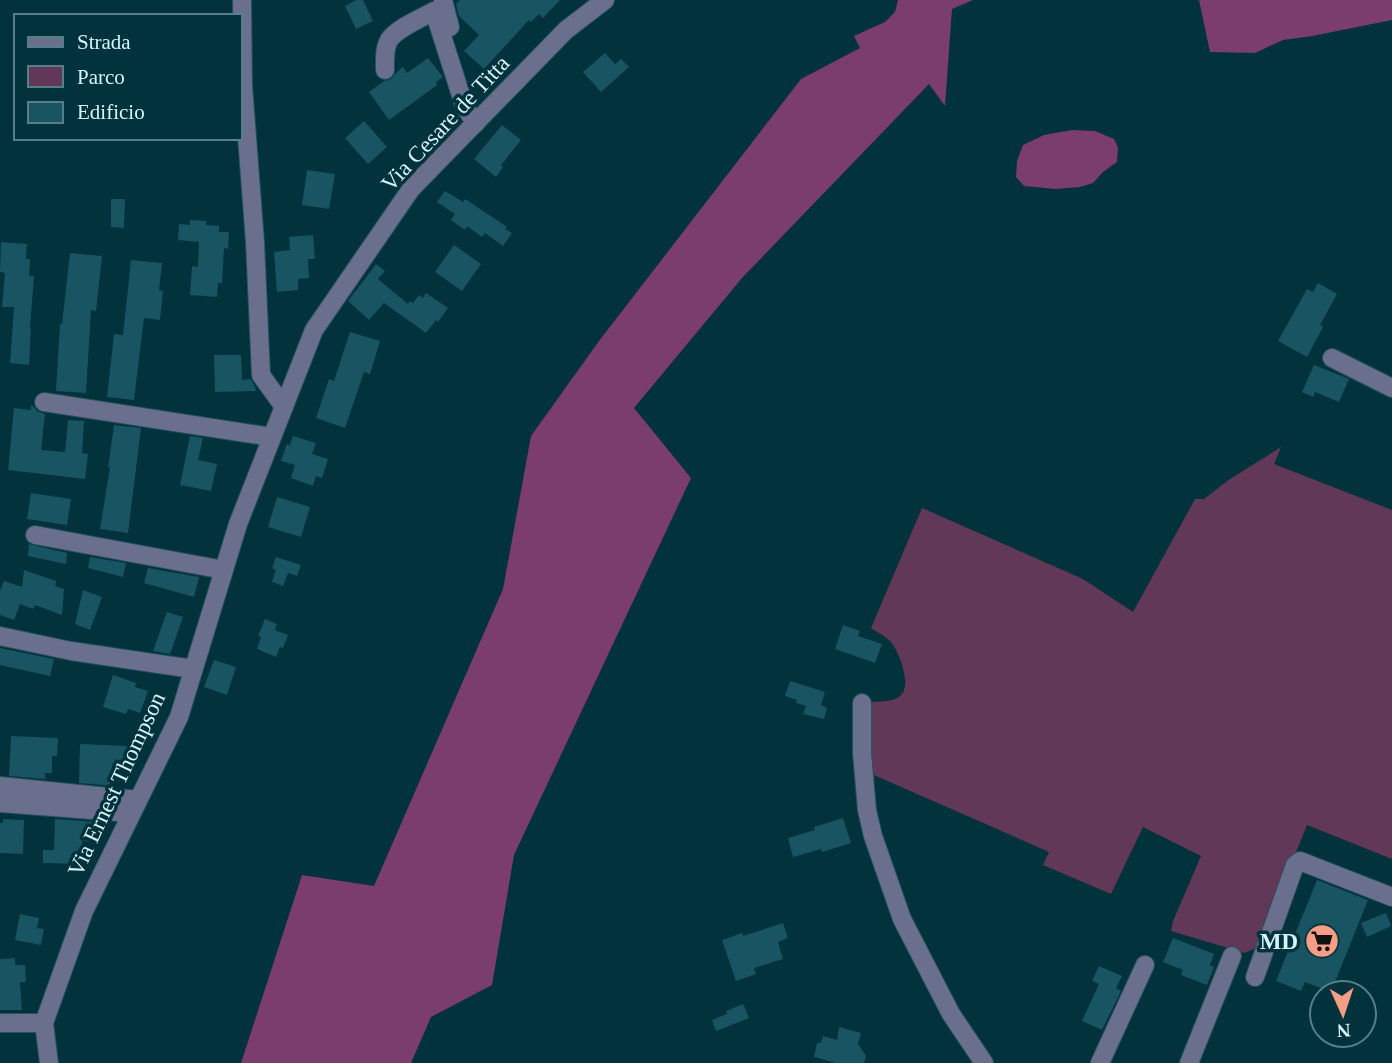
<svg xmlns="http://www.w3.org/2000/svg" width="1392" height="1063" font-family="'Times New Roman',serif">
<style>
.green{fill:#623858}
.forest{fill:#7a3d6c}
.building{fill:#185461}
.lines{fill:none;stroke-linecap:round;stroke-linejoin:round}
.minor-casing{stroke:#24515b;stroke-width:20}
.minor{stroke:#6a6f8e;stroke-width:18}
.labels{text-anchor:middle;stroke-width:7;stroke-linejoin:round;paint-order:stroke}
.street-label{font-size:23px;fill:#d5f4fc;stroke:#02323c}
.poi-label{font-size:23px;font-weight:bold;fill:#d5f4fc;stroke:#02323c;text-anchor:end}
</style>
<rect width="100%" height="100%" fill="#02323c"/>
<path class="green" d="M1281,447l-7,17 118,46v349l-85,-34 -49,122 -13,6 -74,-22 2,-10 28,-65 -58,-29 -32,67 -68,-29 6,-13 -182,-80 2,-70c10,-1 25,1 33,-8 9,-10 -3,-44 -12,-53 -5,-5 -13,-9 -19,-13l51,-120 161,71 50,33 62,-113h9l26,-20z"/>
<g class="forest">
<polygon points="898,0 973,0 952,9 945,106 929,84 742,278 634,408 691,478 514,855 492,985 431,1017 411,1063 241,1063 302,875 374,886 503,589 531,436 599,341 801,79 860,48 854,36 885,22 895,12"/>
<polygon points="1199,0 1392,0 1392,20 1312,36 1283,40 1255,53 1210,52"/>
<polygon points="1072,130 1095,131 1114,139 1118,148 1117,162 1103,172 1093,183 1080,187 1055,189 1024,186 1016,177 1017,161 1023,145 1044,135"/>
</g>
<g class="building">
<polygon points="356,0 363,0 373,21 356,29 345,6"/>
<polygon points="460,0 560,0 543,18 539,14 531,22 529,20 484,69 464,51 479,35 459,16 456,4"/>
<polygon points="605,53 615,64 621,59 629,67 601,92 583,72"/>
<polygon points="428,58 443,77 436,82 437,85 389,120 369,92 384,81 391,79 396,73 403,67 407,73"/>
<polygon points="364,121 387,147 368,164 345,138"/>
<polygon points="502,125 521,140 501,165 503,167 496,177 474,159"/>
<polygon points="307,170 335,174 329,209 302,205"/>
<polygon points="445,191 463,202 465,199 507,227 505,229 512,233 503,246 485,233 482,237 467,226 465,230 451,220 455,214 437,202"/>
<polygon points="111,199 125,199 124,228 111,227"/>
<polygon points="190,220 206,221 206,225 219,226 219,232 229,232 228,249 224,248 222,283 218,283 217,297 190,295 192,266 198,267 199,242 178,240 179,224 190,225"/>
<polygon points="313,235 315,259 308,259 309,278 298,279 298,290 277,292 274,252 290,250 289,237"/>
<polygon points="1,242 27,244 26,259 30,259 29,276 34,276 30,329 31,329 29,365 10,363 14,307 2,307 5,273 0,272"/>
<polygon points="454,245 481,264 462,291 435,272"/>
<polygon points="70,253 102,256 96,311 91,310 86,393 56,391 60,324 62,324"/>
<polygon points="131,260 162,263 159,290 163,291 160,320 144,318 134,400 107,397 114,334 123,335"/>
<polygon points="376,264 385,271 378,279 408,304 410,301 413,303 419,295 423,298 426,293 448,308 438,322 436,320 426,333 384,303 369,320 348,301"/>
<polygon points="1318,283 1337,294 1320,325 1323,327 1307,357 1278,341 1307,289 1313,292"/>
<polygon points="350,332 380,341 370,374 364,372 345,428 316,418 329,379 334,381"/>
<polygon points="214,355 241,355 242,380 251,379 255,387 256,391 215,392"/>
<polygon points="1314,365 1349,379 1339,402 1315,392 1313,397 1302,392"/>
<polygon points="31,405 33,406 37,411 45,414 41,450 65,452 68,420 84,421 82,453 88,454 85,479 8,470 14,408 31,410"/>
<polygon points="114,425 141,428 128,533 100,529 110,467 108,467"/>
<polygon points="190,436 203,438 198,460 217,464 211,491 180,485"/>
<polygon points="293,436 316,443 312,454 328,459 322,478 316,476 313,486 291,478 295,465 281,461 287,444 290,445"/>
<polygon points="31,493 71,499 67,525 27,519"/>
<polygon points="277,497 310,507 301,537 268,527"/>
<polygon points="29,544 67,553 66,564 28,556"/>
<polygon points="90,557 126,563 123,577 88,568"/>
<polygon points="276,557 301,565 297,576 288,573 283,586 272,582 276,570 272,568"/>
<polygon points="148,568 199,577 194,597 144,583"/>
<polygon points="24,570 56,581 55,586 64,589 62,615 35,605 33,609 20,604 14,620 0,615 0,591 4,581 22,587"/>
<polygon points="83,590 102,597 90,630 75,624"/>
<polygon points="167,612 183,617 170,654 153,651"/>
<polygon points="265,619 277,624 275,630 288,635 283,648 280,647 276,657 257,649 261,637 258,636"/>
<polygon points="843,625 860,631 858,636 882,644 875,663 835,649"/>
<polygon points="0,648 54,659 50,676 0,665"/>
<polygon points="214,660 236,667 227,695 204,687"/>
<polygon points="113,675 136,683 135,687 148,691 140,713 128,709 126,714 103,707"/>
<polygon points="790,681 825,692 821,705 827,708 824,719 803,714 806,706 796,703 797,700 785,696"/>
<polygon points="11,736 58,738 57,756 52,756 52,773 45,773 45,779 9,776"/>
<polygon points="80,744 127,746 126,764 121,764 121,781 115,781 115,786 79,783"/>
<polygon points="843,818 851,843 822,852 821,849 793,857 788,838 815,830 814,827"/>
<polygon points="3,819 24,820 23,854 0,853 0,823 3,823"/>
<polygon points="55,819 96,822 95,842 82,841 82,864 43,863 43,850 54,850"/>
<polygon points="1317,880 1368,900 1331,992 1305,982 1301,991 1276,981"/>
<polygon points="1386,913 1391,926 1367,937 1361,923"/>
<polygon points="20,914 39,918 37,928 44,929 41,945 15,940"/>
<polygon points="783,923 788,938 778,942 783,959 754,968 756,974 736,981 722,940 742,933 743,936"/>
<polygon points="1173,938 1214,954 1210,965 1214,967 1207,985 1181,975 1183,970 1163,962"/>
<polygon points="15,958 15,965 25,965 26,982 20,982 22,1010 0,1010 0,959"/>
<polygon points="1099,966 1122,976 1116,988 1121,991 1102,1030 1082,1021 1099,984 1092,981"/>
<polygon points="743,1004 749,1018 716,1031 712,1020 727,1014 726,1011"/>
<polygon points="839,1027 861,1033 858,1044 866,1056 864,1063 836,1063 814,1057 817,1043 821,1043 823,1036 837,1040"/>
</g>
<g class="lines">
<g class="minor-casing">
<g id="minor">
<polyline points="242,0 243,85 255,242 261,375 284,407"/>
<polyline points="443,0 450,27"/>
<path d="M385,70c0,-10 -1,-21 4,-30 8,-12 33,-22 45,-29l31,97 11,15"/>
<polyline points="1332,358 1392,388"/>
<polyline points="44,402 272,437"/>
<polyline points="35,535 224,570"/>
<polyline points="0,636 71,651 193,669"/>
<polyline points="862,703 862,753 867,810 873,836 902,919 951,1014 984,1063"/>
<polyline points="0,786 138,800"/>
<polyline points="0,803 131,813"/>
<polyline points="1255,977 1295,865 1300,861 1392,897"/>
<polyline points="0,1023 44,1023"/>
<polyline points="49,1063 44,1023 84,911 179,717 238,524 314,330 411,189 566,30 605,0"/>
<polyline points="1100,1063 1145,965"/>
<polyline points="1189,1063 1232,956"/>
</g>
</g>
<use href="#minor" class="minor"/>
</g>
<defs>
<g id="supermarket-disc" transform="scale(1.75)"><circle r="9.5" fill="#f49e86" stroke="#02323c"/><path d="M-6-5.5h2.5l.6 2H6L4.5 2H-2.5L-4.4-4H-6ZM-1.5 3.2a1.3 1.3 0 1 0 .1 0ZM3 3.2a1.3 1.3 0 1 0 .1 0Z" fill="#111"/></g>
</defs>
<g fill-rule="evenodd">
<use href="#supermarket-disc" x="1322" y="941"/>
</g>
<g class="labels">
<g class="street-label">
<text transform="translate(445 123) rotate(-47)" y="8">Via Cesare de Titta</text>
<text transform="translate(116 784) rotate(-65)" y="8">Via Ernest Thompson</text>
</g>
<g class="poi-label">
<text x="1298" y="949">MD</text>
</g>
</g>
<rect x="14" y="14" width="228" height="126" fill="#02323c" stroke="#568089" stroke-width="2"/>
<rect x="28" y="37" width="35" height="10" fill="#6a6f8e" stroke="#568089" stroke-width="2"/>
<text x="77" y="49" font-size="21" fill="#d5f4fc">Strada</text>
<rect x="28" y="66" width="35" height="21" fill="#623858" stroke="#568089" stroke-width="2"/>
<text x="77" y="84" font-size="21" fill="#d5f4fc">Parco</text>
<rect x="28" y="102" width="35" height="21" fill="#185461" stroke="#568089" stroke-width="2"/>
<text x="77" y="119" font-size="21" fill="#d5f4fc">Edificio</text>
<g transform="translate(1343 1014) rotate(177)"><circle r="33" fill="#02323c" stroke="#568089" stroke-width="2"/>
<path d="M0-5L12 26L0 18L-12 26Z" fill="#f49e86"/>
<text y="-10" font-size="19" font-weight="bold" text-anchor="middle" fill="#d5f4fc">N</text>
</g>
</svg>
